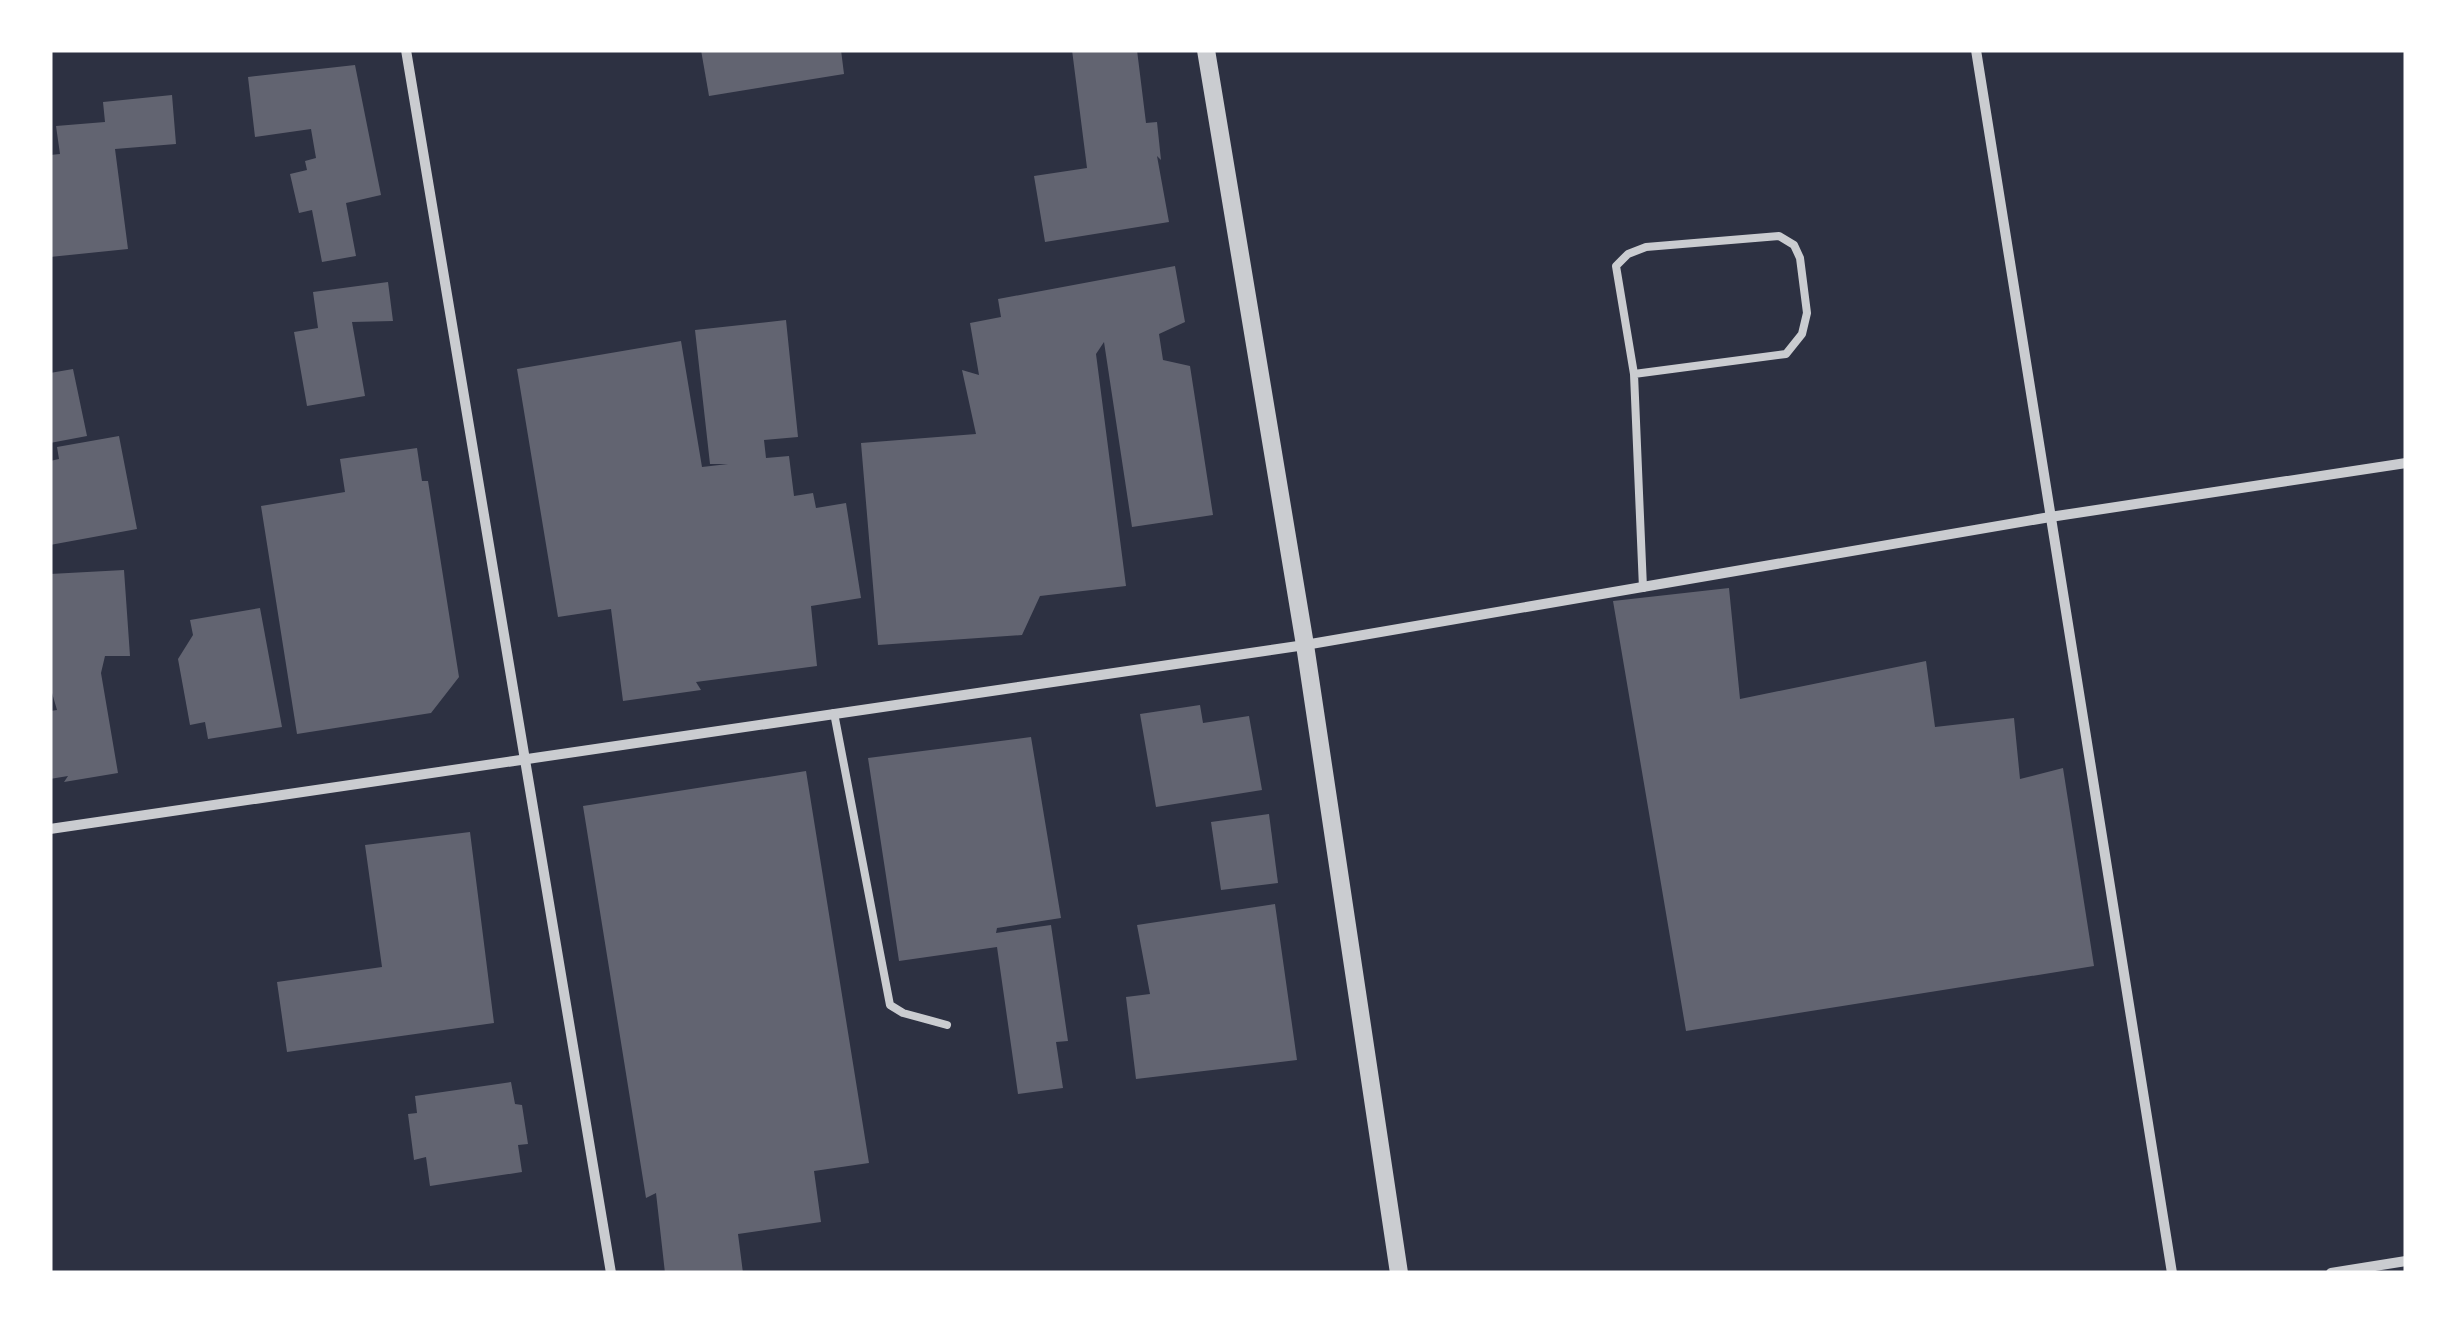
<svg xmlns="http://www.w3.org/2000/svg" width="2456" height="1323" font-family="Quicksand,sans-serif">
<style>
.building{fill:#626471}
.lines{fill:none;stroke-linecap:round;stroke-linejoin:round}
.service{stroke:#caccd0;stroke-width:8}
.minor{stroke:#caccd0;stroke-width:10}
.tertiary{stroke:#caccd0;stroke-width:18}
</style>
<rect width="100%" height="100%" fill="#2d3142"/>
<g class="building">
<polygon points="701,50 841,50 844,74 709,96"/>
<polygon points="1072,50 1137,50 1146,123 1157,122 1161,160 1157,156 1169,222 1045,242 1034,176 1087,168"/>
<polygon points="355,65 381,195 346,203 356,256 322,262 312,210 299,213 290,174 307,170 305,161 316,158 311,129 255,137 248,77"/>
<polygon points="172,95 176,144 115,149 128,249 50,257 50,155 60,154 56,126 105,122 103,102"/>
<polygon points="1175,266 1185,322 1159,334 1163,360 1190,366 1213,515 1132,527 1104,342 1096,354 1126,586 1040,596 1022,635 878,645 861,443 976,434 962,370 979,375 970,323 1001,317 998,299"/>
<polygon points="388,282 393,321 352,322 365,396 307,406 294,332 318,328 313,292"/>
<polygon points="786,320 798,437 764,440 766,458 789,456 794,496 813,493 816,508 846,503 861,598 811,606 817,666 696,682 701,690 623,701 611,609 558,617 517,369 681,341 702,467 728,464 710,464 695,330"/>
<polygon points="73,369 87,436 50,443 50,373"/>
<polygon points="119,436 137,529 50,545 50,461 59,459 57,447"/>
<polygon points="417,448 422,481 428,481 459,677 431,713 297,734 261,506 345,492 340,459"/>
<polygon points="124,570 130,656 105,656 101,673 118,773 64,782 68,776 50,779 50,711 57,710 50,686 50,574"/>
<polygon points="1729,588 1740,699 1926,661 1935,727 2014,718 2020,779 2063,768 2094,966 1686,1031 1613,601"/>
<polygon points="260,608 282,727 208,739 205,722 190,725 178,659 193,635 190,620"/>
<polygon points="1200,705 1203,723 1249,716 1262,790 1156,807 1140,714"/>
<polygon points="1031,737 1061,918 997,928 996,933 1051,925 1068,1041 1056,1042 1063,1088 1018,1094 997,947 899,961 868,758"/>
<polygon points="806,771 869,1163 814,1171 821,1222 738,1234 743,1273 665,1273 656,1193 646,1198 583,806"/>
<polygon points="1269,814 1278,883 1221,890 1211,822"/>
<polygon points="470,832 494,1023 287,1052 277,982 382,967 365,845"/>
<polygon points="1275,904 1297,1060 1136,1079 1126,997 1150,994 1137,925"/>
<polygon points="511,1082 515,1104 522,1105 528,1144 518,1145 522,1172 430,1186 426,1157 414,1160 408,1114 417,1113 415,1096"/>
</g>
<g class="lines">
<g class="service">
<polyline points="1634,374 1786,354 1802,334 1807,313 1800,258 1794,245 1779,236 1646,247 1628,254 1616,266 1634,374 1643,588"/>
<polyline points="834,713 890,1005 903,1013 947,1025"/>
</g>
<g class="minor">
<polyline points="406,50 611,1273"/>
<polyline points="1976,50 2172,1273"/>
<polyline points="50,829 1305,645 2050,517 2406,463"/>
<polyline points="2331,1273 2406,1261"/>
</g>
<polyline class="tertiary" points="1206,50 1305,645 1399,1273"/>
</g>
<rect width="2456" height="1323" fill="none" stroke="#ffffff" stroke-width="105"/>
</svg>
